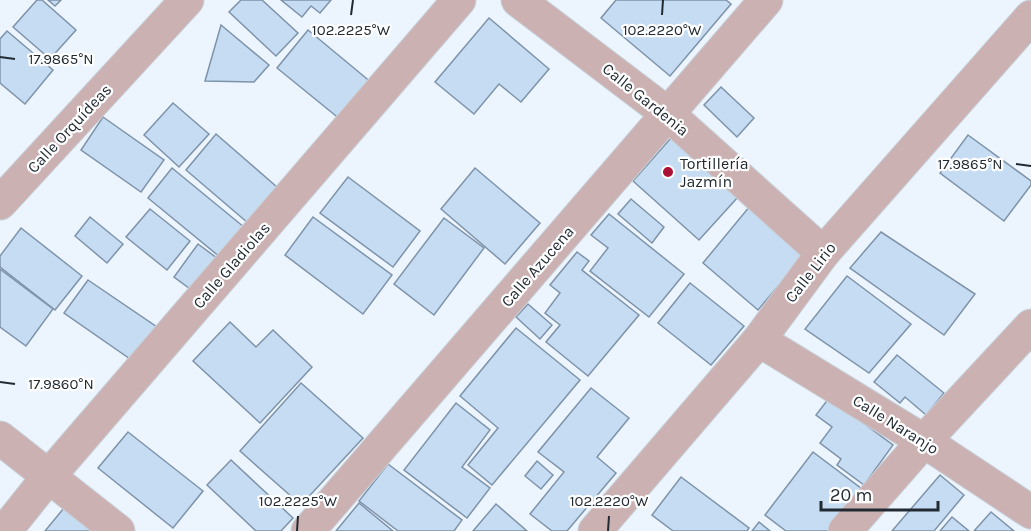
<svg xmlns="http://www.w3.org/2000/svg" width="1031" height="531" font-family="Karla,sans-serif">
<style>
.building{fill:#c5dcf3;stroke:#7e93a9;stroke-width:1.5}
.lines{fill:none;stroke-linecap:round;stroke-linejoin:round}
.minor-casing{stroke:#c8d1d9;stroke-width:35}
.minor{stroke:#ccb1b2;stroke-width:33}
.ticks{fill:none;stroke:#222b33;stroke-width:2}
.poi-dot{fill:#a91135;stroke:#fff;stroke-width:2}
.labels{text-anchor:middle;stroke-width:4.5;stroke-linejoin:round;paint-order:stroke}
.street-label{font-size:16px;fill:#222b33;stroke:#fff}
.poi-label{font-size:16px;fill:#222b33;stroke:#fff;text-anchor:start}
.ticks-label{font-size:15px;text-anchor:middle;fill:#222b33;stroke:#fff;stroke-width:4.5;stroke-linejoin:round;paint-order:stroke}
</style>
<rect width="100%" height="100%" fill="#ecf5fe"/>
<g class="building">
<polygon points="37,0 42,0 76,30 50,59 13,27"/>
<polygon points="48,0 61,0 55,6"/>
<polygon points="241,0 262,0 298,33 276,56 229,12"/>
<polygon points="281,0 331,0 320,13 311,6 302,17"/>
<polygon points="616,0 726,0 731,4 670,76 601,18"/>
<polygon points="489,18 549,69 521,102 499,84 474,114 435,82"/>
<polygon points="221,25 269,65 254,82 205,81"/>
<polygon points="308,30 372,83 341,120 277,68"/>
<polygon points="7,31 53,70 25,104 0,83 0,39"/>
<polygon points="721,87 754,118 737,137 704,105"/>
<polygon points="173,103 209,134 179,167 144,135"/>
<polygon points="103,117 164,160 141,192 81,150"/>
<polygon points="216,134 285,194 255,229 186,170"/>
<polygon points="968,135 1031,181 1031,185 1004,221 940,173"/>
<polygon points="671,138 738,197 699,240 633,181"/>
<polygon points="172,168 250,232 226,262 148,198"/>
<polygon points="475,168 540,223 505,264 441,209"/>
<polygon points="348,177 420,231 393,267 320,213"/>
<polygon points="631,199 664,227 652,243 618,214"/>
<polygon points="750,206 806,253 758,310 703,263"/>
<polygon points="150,209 190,241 167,270 126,237"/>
<polygon points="609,214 684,274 649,317 590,271 608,248 591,235"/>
<polygon points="90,217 123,244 107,263 75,236"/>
<polygon points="313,217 392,275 363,314 285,255"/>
<polygon points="444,218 484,248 434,315 394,284"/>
<polygon points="21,228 82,276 55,310 0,267 0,256"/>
<polygon points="881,232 975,294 944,335 850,268"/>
<polygon points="198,244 221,261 197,294 174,277"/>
<polygon points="577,252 589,261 582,270 639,315 588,376 546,342 560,325 545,313 560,293 550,285"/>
<polygon points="0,269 53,309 26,346 0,327"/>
<polygon points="847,276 911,324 869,373 805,329"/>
<polygon points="88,280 157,327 133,361 64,313"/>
<polygon points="690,283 744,326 711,365 658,323"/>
<polygon points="528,304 552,325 540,339 516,317"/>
<polygon points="230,322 256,347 273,330 312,367 260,423 193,361"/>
<polygon points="516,328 580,380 492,485 468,465 498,428 460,396"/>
<polygon points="897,355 944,393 926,415 905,397 900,403 874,382"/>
<polygon points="301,383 363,438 301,505 240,451"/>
<polygon points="591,388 629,418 597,457 616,473 567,531 552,531 530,514 564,472 538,452"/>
<polygon points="829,398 893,445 864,485 837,465 841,459 820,443 832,427 816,415"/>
<polygon points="456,403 490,430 462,467 490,488 467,518 404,470"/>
<polygon points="128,432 203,491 173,528 98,468"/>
<polygon points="813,452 862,489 830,531 786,531 765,515"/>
<polygon points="231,460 293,518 281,531 256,531 207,485"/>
<polygon points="537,461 553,475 541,489 525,476"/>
<polygon points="388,464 462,520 454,531 398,531 359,501"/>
<polygon points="940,475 964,495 934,531 892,531"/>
<polygon points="681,477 749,528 747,531 673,531 652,515"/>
<polygon points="359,503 393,531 336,531"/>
<polygon points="496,504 527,531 473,531"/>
<polygon points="64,508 93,531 45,531"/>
<polygon points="991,512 1014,531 974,531"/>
<polygon points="952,517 969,531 940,531"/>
<polygon points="759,522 770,531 752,531"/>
</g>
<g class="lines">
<g class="minor-casing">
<g id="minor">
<polyline points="518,0 668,114 823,253"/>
<polyline points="0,203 187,0"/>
<polyline points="759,340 924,441 1031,512"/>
<polyline points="0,438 118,531"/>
<polyline points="5,531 49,476 459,0"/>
<polyline points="308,531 766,0"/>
<polyline points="595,531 759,340 823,253 1031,17"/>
<polyline points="845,531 924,441 1031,326"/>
</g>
</g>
<use href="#minor" class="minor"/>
</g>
<path class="ticks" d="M351,15l2,-15M662,15l1,-15M0,57l15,2M1016,164l15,2M0,382l15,2M297,531l1,-15M608,531l1,-15"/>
<circle class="poi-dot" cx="668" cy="172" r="6"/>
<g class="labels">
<g class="street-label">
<text transform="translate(646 99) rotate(39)" y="6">Calle Gardenia</text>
<text transform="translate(69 128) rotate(-47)" y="6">Calle Orquídeas</text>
<text transform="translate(231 265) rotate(-49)" y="6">Calle Gladiolas</text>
<text transform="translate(537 266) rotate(-49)" y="6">Calle Azucena</text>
<text transform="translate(810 272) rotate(-52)" y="6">Calle Lirio</text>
<text transform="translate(896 424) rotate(32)" y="6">Calle Naranjo</text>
</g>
<g class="poi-label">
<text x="680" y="169">Tortillería<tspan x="680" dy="18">Jazmín</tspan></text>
</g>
</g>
<g class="ticks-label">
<text x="351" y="35">102.2225°W</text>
<text x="662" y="35">102.2220°W</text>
<text x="61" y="64">17.9865°N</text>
<text x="970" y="169">17.9865°N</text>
<text x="61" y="389">17.9860°N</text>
<text x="298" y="506">102.2225°W</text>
<text x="609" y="506">102.2220°W</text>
</g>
<path d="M821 501v9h117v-9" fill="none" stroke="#222b33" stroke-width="3"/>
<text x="830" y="501" font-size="18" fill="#222b33" stroke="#ffffff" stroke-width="4.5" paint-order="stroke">20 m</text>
</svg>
